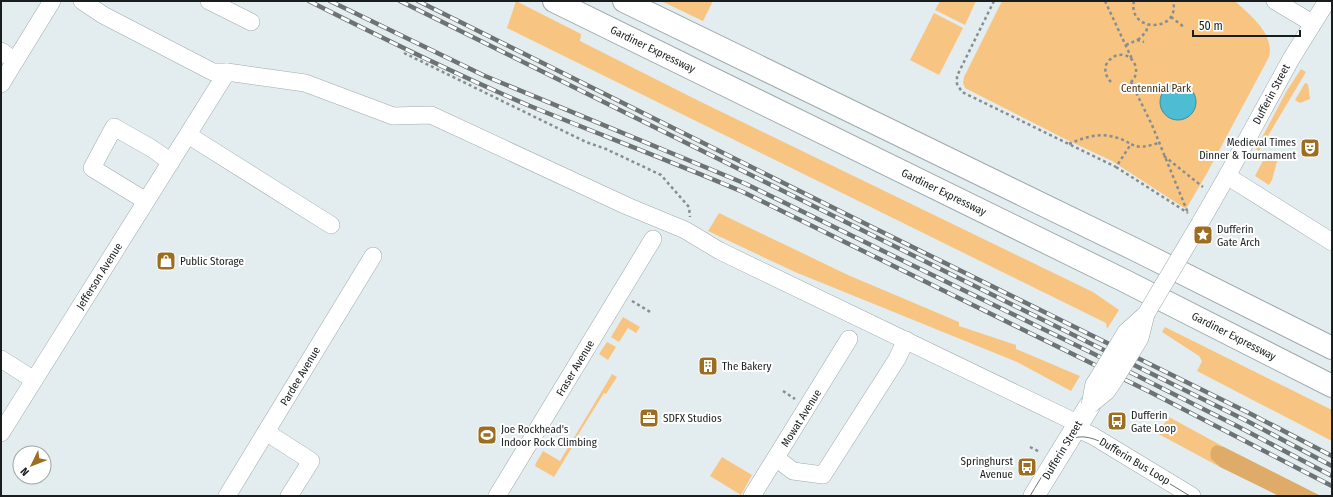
<svg xmlns="http://www.w3.org/2000/svg" width="1333" height="497" font-family="'Fira Sans Condensed',sans-serif">
<style>
.green{fill:#f7c581}
.forest{fill:#deac68}
.water{fill:#4ebcd3;stroke:#3e8c9d}
.lines{fill:none;stroke-linecap:round;stroke-linejoin:round}
.minor-casing{stroke:#a1aaac;stroke-width:18}
.major-casing{stroke:#a1aaac;stroke-width:22}
.highway-casing{stroke:#a1aaac;stroke-width:24}
.path{stroke:#878e90;stroke-width:2.5;stroke-dasharray:3 3;stroke-linecap:butt}
.minor{stroke:#fff;stroke-width:17}
.major{stroke:#fff;stroke-width:21}
.highway{stroke:#fff;stroke-width:22}
.tram{stroke:#6d7375;stroke-width:1}
.rail-casing{stroke:#6d7375;stroke-width:4.5}
.rail{stroke:#fff;stroke-width:3;stroke-dasharray:9;stroke-linecap:butt}
.minor-bridge-casing{stroke:#a1aaac;stroke-width:18;stroke-linecap:butt}
.minor-bridge{stroke:#fff;stroke-width:17}
.labels{text-anchor:middle;stroke-width:4;stroke-linejoin:round;paint-order:stroke}
.street-label{font-size:11px;fill:#1a1d1e;stroke:#fff}
.park-label{font-size:11px;fill:#422e0f;stroke:#fff}
.poi-label{font-size:11px;fill:#1a1d1e;stroke:#fff;text-anchor:start}
</style>
<rect width="100%" height="100%" fill="#e3edef"/>
<g class="green">
<polygon points="516,1 581,34 580,41 697,100 1093,292 1119,310 1107,329 1106,323 507,28"/>
<polygon points="661,1 713,1 703,21"/>
<polygon points="940,1 976,1 965,25 935,10"/>
<path d="M1002,1h233c15,14 40,33 34,56l-63,118 -20,34 -74,-48 -47,-22 -100,-51 -2,-5 1,-6z"/>
<polygon points="934,13 963,28 939,75 910,60"/>
<polygon points="1301,69 1306,72 1259,151 1256,149 1286,92"/>
<polygon points="1305,83 1308,84 1310,99 1300,103 1295,100"/>
<polygon points="1273,152 1279,154 1272,180 1269,185 1255,176 1267,153"/>
<polygon points="719,213 848,275 959,322 959,326 1016,345 1016,349 1080,376 1071,391 1017,362 795,272 708,231"/>
<polygon points="623,317 640,327 636,333 628,328 619,342 611,337"/>
<polygon points="1165,327 1332,410 1332,441 1197,371 1202,361 1199,356 1162,332"/>
<polygon points="607,342 616,347 608,360 599,354"/>
<polygon points="612,374 617,377 606,394 604,393 573,443 574,444 554,477 535,466 536,463 543,451 560,461"/>
<path d="M1169,417l55,30 -8,-2 -5,14 9,8 -69,-37 1,-3c10,1 12,-2 17,-10z"/>
<polygon points="722,457 752,475 741,495 710,476"/>
</g>
<path class="forest" d="M1216,445l8,2 97,49h-42l-59,-29 -9,-8c-1,-7 -1,-10 5,-14z"/>
<circle class="water" cx="1178" cy="102" r="18"/>
<g class="lines">
<g class="minor-casing">
<g id="minor">
<polyline points="82,1 103,15 213,72 227,72"/>
<polyline points="209,1 251,22"/>
<polyline points="1275,1 1312,23"/>
<polyline points="1,51 15,61"/>
<polyline points="1,84 52,1"/>
<polyline points="188,135 331,225"/>
<polyline points="1227,176 1332,242"/>
<polyline points="146,201 92,168 114,127 151,148 171,162"/>
<polyline points="1200,223 1227,176 1291,59 1327,1"/>
<polyline points="1,359 34,380"/>
<polyline points="1076,428 1093,436 1192,496"/>
<polyline points="266,432 311,461 289,496"/>
<polyline points="1,433 227,72 305,83 393,116 431,115 627,206 685,230 720,251 1079,424"/>
<polyline points="776,458 793,471 823,475 897,359 906,340"/>
<polyline points="227,496 373,256"/>
<polyline points="497,496 653,239"/>
<polyline points="752,496 849,339"/>
</g>
</g>
<g class="major-casing">
<polyline id="major" points="1034,496 1090,405"/>
</g>
<g class="highway-casing">
<g id="highway">
<polyline points="554,1 1123,280 1332,386"/>
<polyline points="624,1 1138,251 1332,348"/>
</g>
</g>
<g class="path">
<path d="M994,1l-37,75v8l5,8 154,75 15,-23c9,5 17,2 27,-1"/>
<polyline points="1105,1 1132,59"/>
<path d="M1134,1c-7,32 47,32 39,0"/>
<polyline points="1171,17 1184,27"/>
<polyline points="1138,40 1146,32 1148,25"/>
<polyline points="1126,45 1137,40 1144,42"/>
<polyline points="404,53 586,142 606,149 661,175 689,207 690,217"/>
<path d="M1111,82c-4,-4 -7,-10 -5,-17 2,-4 5,-7 9,-9 22,-8 31,27 6,30"/>
<polyline points="1131,82 1152,125 1188,213"/>
<path d="M1069,144c22,-10 40,-13 62,0"/>
<polyline points="1164,156 1203,187"/>
<polyline points="1116,167 1188,213"/>
<polyline points="632,301 652,313"/>
<polyline points="783,391 795,399"/>
<polyline points="1030,447 1040,452"/>
</g>
<use href="#minor" class="minor"/>
<use href="#major" class="major"/>
<use href="#highway" class="highway"/>
<path class="tram" d="M1030,496c6,-10 12,-20 18,-29 13,-22 23,-38 51,-26l91,55"/>
<g class="rail-casing">
<g id="rail">
<path d="M309,1c73,37 146,73 221,105 71,29 143,56 213,86l407,200 182,94"/>
<polyline points="330,1 485,76 746,184 1088,351 1237,426 1332,476"/>
<polyline points="400,1 1249,422 1332,466"/>
<polyline points="418,1 870,226 1249,413 1332,456"/>
</g>
</g>
<use href="#rail" class="rail"/>
<g class="minor-bridge-casing">
<g id="minor-bridge">
<polyline points="1090,405 1094,384 1097,380 1126,332 1146,314 1200,223"/>
<polyline points="1090,405 1107,391 1115,379 1140,338 1146,314"/>
</g>
</g>
<use href="#minor-bridge" class="minor-bridge"/>
</g>
<defs>
<g id="theatre-square" transform="scale(1)"><rect x="-9" y="-9" width="18" height="18" rx="4" fill="#9d6d20" stroke="#fff"/><path d="M-5-5.5Q0-4 5-5.5V0Q5 5 0 6Q-5 5-5 0ZM-3.3-2.5H-1v1.5H-3.3ZM1-2.5H3.3v1.5H1ZM-2.8 1Q0 5.5 2.8 1Z" fill="#fff"/></g>
<g id="sight-square" transform="scale(1)"><rect x="-9" y="-9" width="18" height="18" rx="4" fill="#9d6d20" stroke="#fff"/><path d="M0-6L1.8-2.2L6-1.7L2.9 1.2L3.7 5.4L0 3.3L-3.7 5.4L-2.9 1.2L-6-1.7L-1.8-2.2Z" fill="#fff"/></g>
<g id="shop-square" transform="scale(1)"><rect x="-9" y="-9" width="18" height="18" rx="4" fill="#9d6d20" stroke="#fff"/><path d="M-5-2.5h2.3a2.7 3.5 0 0 1 5.4 0H5L5.5 6h-11ZM-1.5-2.5h3a1.5 2.3 0 0 0-3 0Z" fill="#fff"/></g>
<g id="building-square" transform="scale(1)"><rect x="-9" y="-9" width="18" height="18" rx="4" fill="#9d6d20" stroke="#fff"/><path d="M-4-6H4V6H1V3H-1V6H-4ZM-2.5-4.3h1.7v1.8h-1.7ZM.8-4.3h1.7v1.8H.8ZM-2.5-1h1.7V.8h-1.7ZM.8-1h1.7V.8H.8Z" fill="#fff"/></g>
<g id="office-square" transform="scale(1)"><rect x="-9" y="-9" width="18" height="18" rx="4" fill="#9d6d20" stroke="#fff"/><path d="M-6-3h4V-5.5h4V-3h4V5H-6ZM-1-4.5V-3h2v-1.5ZM-6 0V1H6V0Z" fill="#fff"/></g>
<g id="bus-square" transform="scale(1)"><rect x="-9" y="-9" width="18" height="18" rx="4" fill="#9d6d20" stroke="#fff"/><path d="M-5-6H5V4H4V6H2V4H-2V6H-4V4H-5ZM-3.5-4V0h7V-4ZM-3.5 1.2v1.5H-2V1.2ZM2 1.2v1.5H3.5V1.2Z" fill="#fff"/></g>
<g id="stadium-square" transform="scale(1)"><rect x="-9" y="-9" width="18" height="18" rx="4" fill="#9d6d20" stroke="#fff"/><path d="M0-5a6.5 5 0 1 0 0 10a6.5 5 0 1 0 0-10ZM-3.5-1.8h7v3.6h-7Z" fill="#fff"/></g>
</defs>
<g fill-rule="evenodd">
<use href="#theatre-square" x="1310" y="148"/>
<use href="#sight-square" x="1203" y="235"/>
<use href="#shop-square" x="166" y="261"/>
<use href="#building-square" x="708" y="366"/>
<use href="#office-square" x="649" y="418"/>
<use href="#bus-square" x="1117" y="421"/>
<use href="#stadium-square" x="487" y="435"/>
<use href="#bus-square" x="1027" y="467"/>
</g>
<g class="labels">
<g class="street-label">
<text transform="translate(653 49) rotate(26)" y="4">Gardiner Expressway</text>
<text transform="translate(1271 94) rotate(-62)" y="4">Dufferin Street</text>
<text transform="translate(944 192) rotate(26)" y="4">Gardiner Expressway</text>
<text transform="translate(99 276) rotate(-58)" y="4">Jefferson Avenue</text>
<text transform="translate(1234 336) rotate(27)" y="4">Gardiner Expressway</text>
<text transform="translate(575 368) rotate(-59)" y="4">Fraser Avenue</text>
<text transform="translate(300 376) rotate(-59)" y="4">Pardee Avenue</text>
<text transform="translate(801 418) rotate(-58)" y="4">Mowat Avenue</text>
<text transform="translate(1062 450) rotate(-59)" y="4">Dufferin Street</text>
<text transform="translate(1135 461) rotate(31)" y="4">Dufferin Bus Loop</text>
</g>
<g class="park-label">
<text x="1156" y="92">Centennial Park</text>
</g>
<g class="poi-label">
<text x="1296" y="146" text-anchor="end">Medieval Times<tspan x="1296" dy="13">Dinner &amp; Tournament</tspan></text>
<text x="1217" y="233">Dufferin<tspan x="1217" dy="13">Gate Arch</tspan></text>
<text x="180" y="265">Public Storage</text>
<text x="722" y="370">The Bakery</text>
<text x="1131" y="419">Dufferin<tspan x="1131" dy="13">Gate Loop</tspan></text>
<text x="663" y="422">SDFX Studios</text>
<text x="501" y="433">Joe Rockhead's<tspan x="501" dy="13">Indoor Rock Climbing</tspan></text>
<text x="1013" y="465" text-anchor="end">Springhurst<tspan x="1013" dy="13">Avenue</tspan></text>
</g>
</g>
<rect width="1333" height="497" fill="none" stroke="#1a1d1e" stroke-width="4"/>
<g transform="translate(32 465) rotate(227)"><circle r="19" fill="#ffffff" stroke="#a3a5a5"/>
<path d="M0-3L7 15L0 10L-7 15Z" fill="#9d6d20"/>
<text y="-6" font-size="11" font-weight="bold" text-anchor="middle" fill="#1a1d1e">N</text>
</g>
<path d="M1193 30v6h107v-6" fill="none" stroke="#1a1d1e" stroke-width="2"/>
<text x="1199" y="30" font-size="12" fill="#1a1d1e" stroke="#ffffff" stroke-width="3" paint-order="stroke">50 m</text>
</svg>
